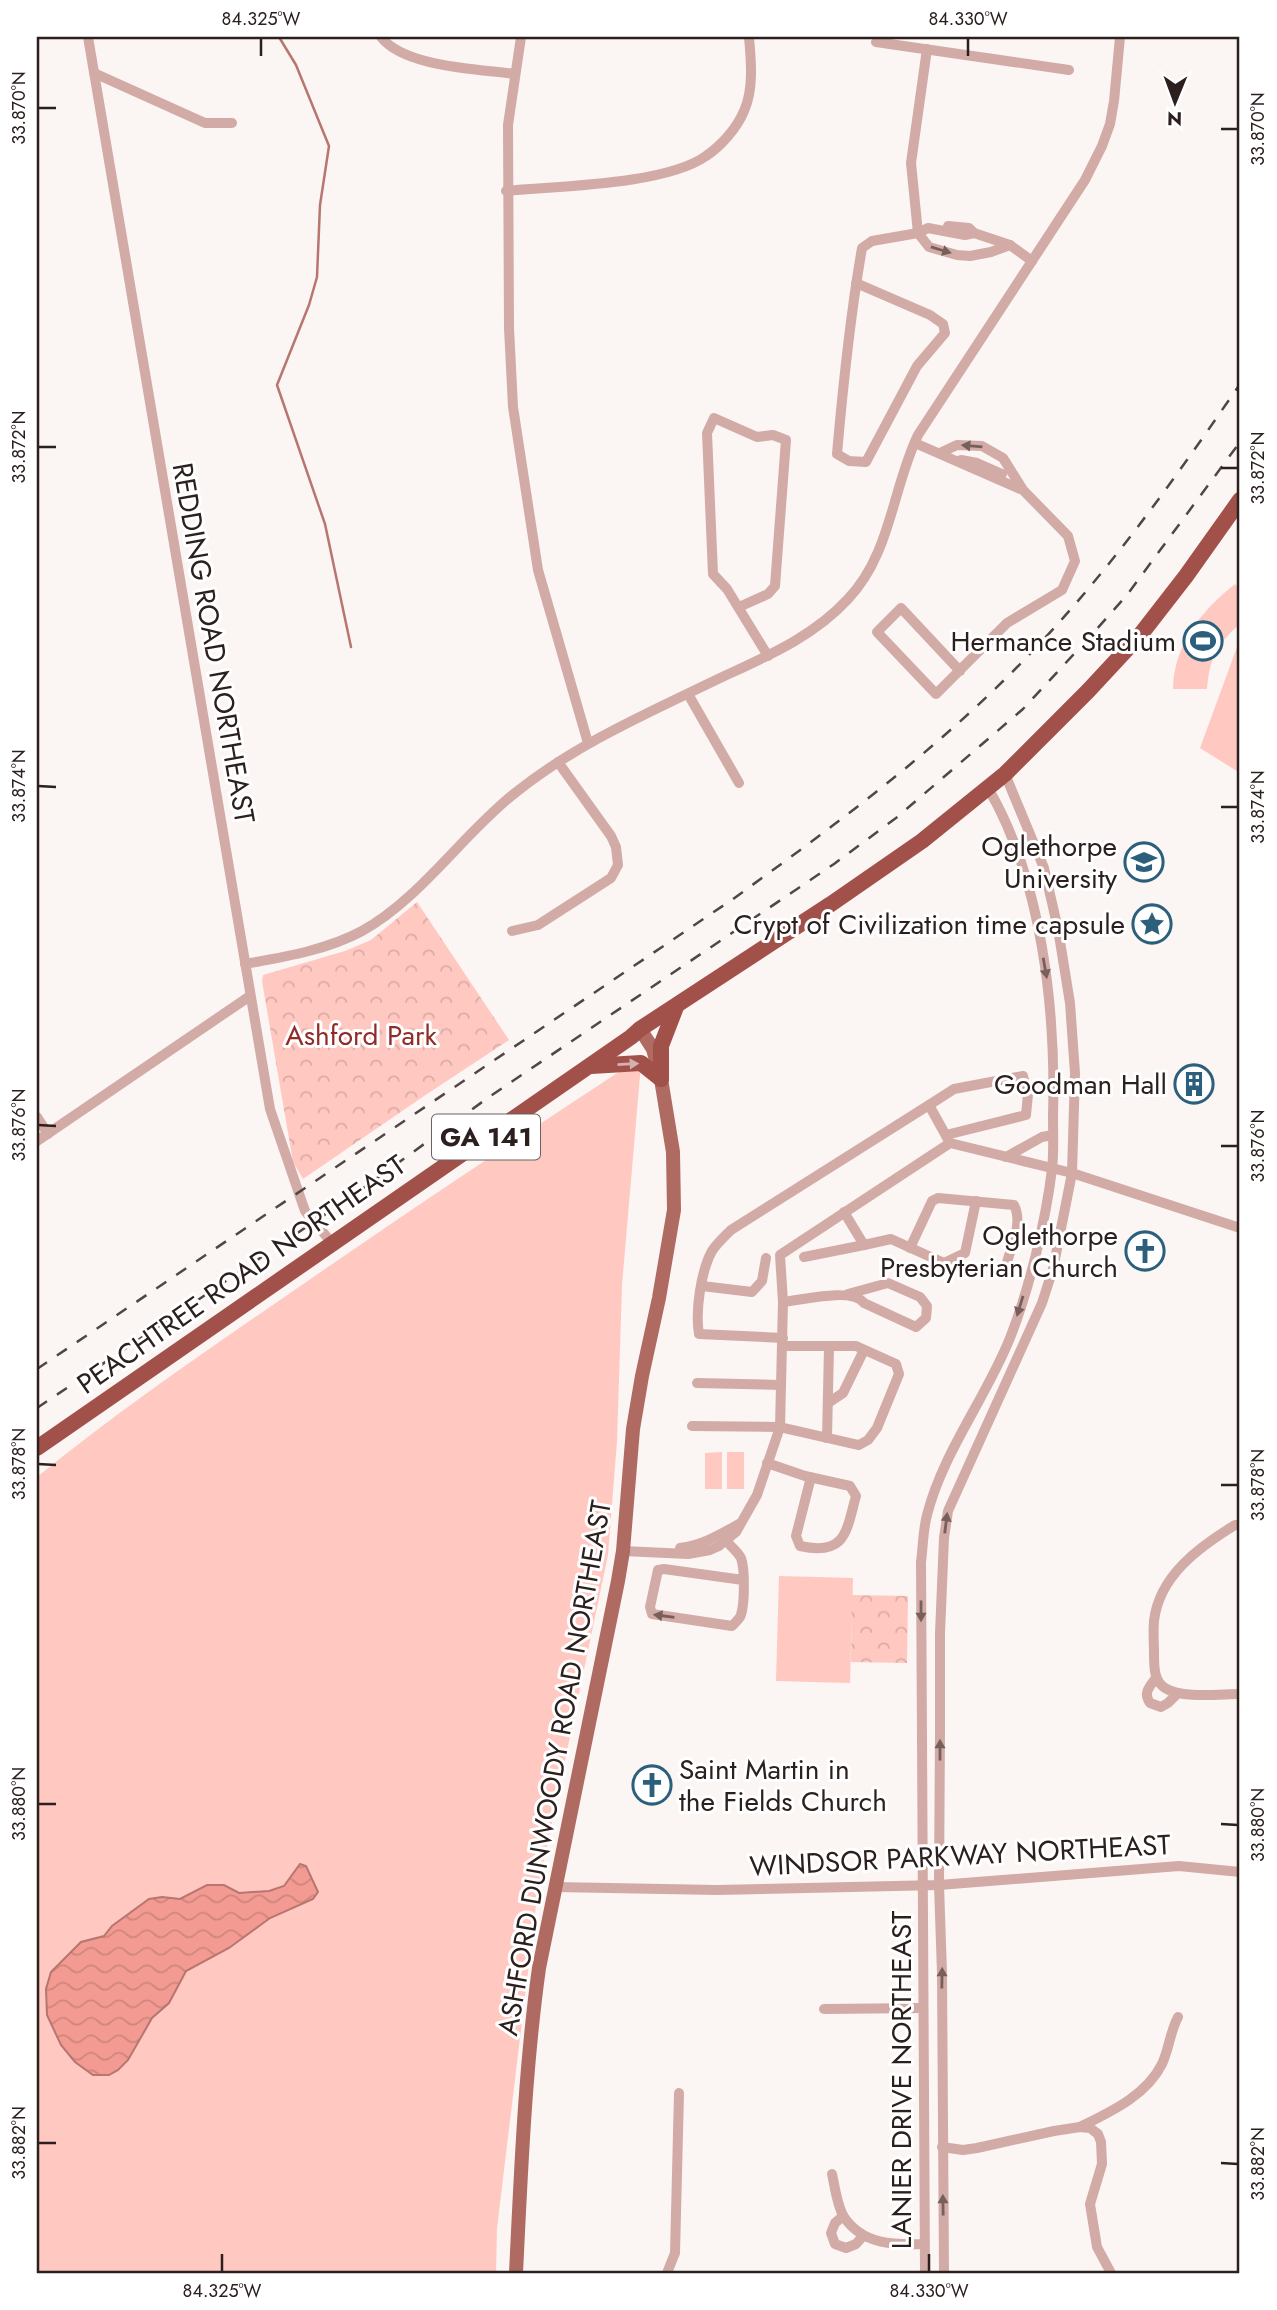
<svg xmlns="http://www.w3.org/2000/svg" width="1277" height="2310" font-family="Jost,sans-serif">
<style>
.grass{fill:#ffc8c1}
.park{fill:url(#park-crowns)}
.water{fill:url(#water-waves);stroke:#b77670;stroke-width:2}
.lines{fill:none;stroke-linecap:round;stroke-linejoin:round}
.stream{stroke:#b77670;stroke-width:2.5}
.minor{stroke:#d3aba6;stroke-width:10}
.major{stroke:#af6a62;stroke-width:14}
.highway{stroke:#a1514a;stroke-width:16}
.rail{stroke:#514645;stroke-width:2.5;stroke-dasharray:12 12;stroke-linecap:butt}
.oneway{fill:#775f5c}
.oneway2{fill:#d5b1ae}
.ticks{fill:none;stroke:#2c201f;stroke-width:2.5}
.labels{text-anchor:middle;stroke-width:6;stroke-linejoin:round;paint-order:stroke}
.shield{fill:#fff;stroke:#6b6362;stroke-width:2}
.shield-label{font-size:26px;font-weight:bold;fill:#2c201f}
.poi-label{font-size:28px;fill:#2c201f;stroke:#fff;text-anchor:end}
.street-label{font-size:28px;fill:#2c201f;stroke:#fff}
.park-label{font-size:28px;fill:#902b27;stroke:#fff}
.neatline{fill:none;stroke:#2c201f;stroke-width:2.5}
.ticks-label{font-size:18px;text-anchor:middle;fill:#2c201f}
</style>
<defs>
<pattern id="park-crowns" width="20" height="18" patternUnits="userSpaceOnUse" patternTransform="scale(1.75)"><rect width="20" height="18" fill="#ffc8c1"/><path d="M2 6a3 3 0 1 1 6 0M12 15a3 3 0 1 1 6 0" fill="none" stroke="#dbaca5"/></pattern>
<pattern id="water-waves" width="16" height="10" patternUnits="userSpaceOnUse" patternTransform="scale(1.75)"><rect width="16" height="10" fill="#f39b92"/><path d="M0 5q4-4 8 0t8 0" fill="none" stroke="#d0857d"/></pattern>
</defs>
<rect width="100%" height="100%" fill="#fbf5f4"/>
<g class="grass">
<path d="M1235,584l5,7v33c-24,21 -30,33 -33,65h-34c1,-44 28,-78 62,-105z"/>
<polygon points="1240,639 1240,773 1200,748"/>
<path d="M634,1062l7,2 -19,221 -5,156 -9,114 -70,334 -41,339 -1,45h-459v-796c80,-65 164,-123 249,-181 115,-80 231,-157 348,-234z"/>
<polygon points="722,1452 722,1489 705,1489 705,1453"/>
<rect x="727" y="1452" width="17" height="37"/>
<polygon points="779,1576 853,1578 850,1683 776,1681"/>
</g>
<g class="park">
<polygon points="417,902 509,1040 424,1096 303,1179 293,1162 262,981 263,975 345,951 371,940"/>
<polygon points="852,1595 908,1596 907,1663 851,1662"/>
</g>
<polygon class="water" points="300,1864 306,1866 318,1892 313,1899 270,1918 229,1948 186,1971 169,2003 152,2018 128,2060 118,2070 109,2075 93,2075 75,2062 61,2045 47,2015 46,1989 51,1972 81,1942 104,1936 112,1926 149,1899 162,1897 180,1899 207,1885 224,1885 239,1893 269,1891 284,1886"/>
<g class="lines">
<polyline class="stream" points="279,37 296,65 329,146 320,205 317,277 309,305 277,385 325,524 351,647"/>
<g class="minor">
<polyline points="88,37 270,1109 305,1211 332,1243"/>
<path d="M381,37c23,30 97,32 134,37"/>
<polyline points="521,37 508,125 509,328 513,407 538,570 588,743"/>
<polyline points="876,42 1069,70"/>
<polyline points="927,49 911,163 918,233 929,247 957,255 970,256 991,252 1010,245"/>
<polyline points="94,73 205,123 232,123"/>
<path d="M506,191c52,-5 159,-6 200,-35 15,-10 31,-28 38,-45 10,-22 7,-51 5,-74"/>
<polyline points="948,226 969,228 974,233 1010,245 1032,261"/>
<path d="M856,283l74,32 13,9 2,9 -28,33 -51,96 -17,-1 -12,-7c6,-69 13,-137 25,-206l10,-7 46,-8 10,-5 37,7 9,-2"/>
<polyline points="915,443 1020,489"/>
<polyline points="940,453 957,445 982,446 1003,458 1023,490 1068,536 1075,561 1062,590 1007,623 936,694 877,632 901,608 960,671"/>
<polyline points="961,460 977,463 1002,474"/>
<polyline points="739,607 768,594 775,586 786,440 773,435 757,437 714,418 707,433 713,574 727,589 768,656"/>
<polyline points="688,694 739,783"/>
<polyline points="512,931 538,925 611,878 618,865 616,847 611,836 558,762"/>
<path d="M245,964c39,-7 82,-14 117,-33 57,-31 102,-98 153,-138 61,-49 133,-80 203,-114 47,-22 94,-41 130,-80 43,-45 44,-110 70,-164l167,-255 17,-34 8,-22 4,-23 6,-64"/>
<polyline points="37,1117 48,1134"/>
<polyline points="946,1135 1026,1115 1028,1094 1023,1076 954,1089 929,1105 950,1143"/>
<polyline points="37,1141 250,996"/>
<polyline points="1006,1157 1042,1137 1053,1135"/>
<polyline points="864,1245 891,1239 944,1263 965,1253 976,1201"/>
<path d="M910,1248l22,-47 6,-3 76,7c9,17 -2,40 -7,57"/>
<polyline points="804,1257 864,1245 844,1212"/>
<polyline points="702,1286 752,1292 762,1281 766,1258"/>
<path d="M783,1302c19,-2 69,-15 81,1l52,24 10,-9 1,-12 -7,-9 -32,-14 -40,11"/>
<path d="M783,1338l-84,-4c-4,-23 2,-63 13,-83 5,-8 13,-15 19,-21l198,-125"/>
<polyline points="697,1383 781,1385"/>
<polyline points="828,1403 843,1393 864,1350"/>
<polyline points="692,1426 780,1427 859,1445 868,1440 877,1428 899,1374 896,1364 856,1346 783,1346"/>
<polyline points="827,1438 829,1347"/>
<path d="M767,1463l38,13 45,10 6,10c-10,36 -10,60 -56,50l-4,-10 15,-59"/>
<path d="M1240,1525h-5c-36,22 -76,51 -81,96 -1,11 0,22 0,33 0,13 0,27 11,34 17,11 55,6 75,6"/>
<path d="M730,1545c3,3 9,9 11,13 4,11 4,49 -1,59 -2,3 -5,6 -8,9l-80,-12 -2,-7 8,-37 6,-1 79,11"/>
<path d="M680,1548c23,-3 39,-13 59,-24"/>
<polyline points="623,1551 688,1554 710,1550 719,1546 736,1532 757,1495 780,1427 783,1302 780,1255 950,1143 1072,1173 1240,1228"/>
<path d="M1156,1678c-7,9 -13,15 -6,25l11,4 7,-4 10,-10"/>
<polyline points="555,1887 717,1890 939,1885 1179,1866 1240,1872"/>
<polyline points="824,2009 923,2008"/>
<path d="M1080,2127c30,-15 66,-31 82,-63 7,-15 8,-32 16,-47"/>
<polyline points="942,2147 963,2150 977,2148 1054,2131 1080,2127 1090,2128 1098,2134 1101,2142 1102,2164 1090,2204 1097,2247 1111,2273"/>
<path d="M832,2174c3,13 5,32 12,43 19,28 50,28 80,27"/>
<polyline points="843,2216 835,2223 831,2233 835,2244 846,2248 856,2244 863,2236"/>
<polyline points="667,2273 675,2253 679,2093"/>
<path d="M925,2273l-4,-711c2,-15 2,-32 6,-47 16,-63 59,-117 83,-177 19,-48 36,-118 42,-169 2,-17 1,-36 1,-53 3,-106 -11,-236 -65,-328"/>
<polyline points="944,2273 942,1973 939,1885 940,1732 940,1633 944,1538 948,1511 1042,1303 1053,1269 1072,1173 1075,1073 1070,1003 1058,929 1044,868 1005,774"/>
</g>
<path class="major" d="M516,2273c5,-102 9,-204 23,-305l79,-387 5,-30 10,-122 9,-53 17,-78 15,-88 -1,-58 -12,-73 -8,-30 -13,-20"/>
<g class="highway">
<polyline points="591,1066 641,1063 661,1079"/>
<polyline points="661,1079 661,1046 676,1007"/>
<polyline points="37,1448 631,1037 640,1029 831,904 922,841 1005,774 1088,691 1141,634 1186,576 1240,500"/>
</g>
<g class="rail">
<path d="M37,1369l696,-470c101,-73 204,-149 291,-239 82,-84 150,-180 216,-276"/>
<polyline points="37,1408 351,1197 489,1097 834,864 896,818 1023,709 1087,640 1127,595 1240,442"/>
</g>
</g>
<defs><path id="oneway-solid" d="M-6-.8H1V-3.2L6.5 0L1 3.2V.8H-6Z" transform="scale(1.75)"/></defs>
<g class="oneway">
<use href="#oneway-solid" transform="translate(941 250) rotate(17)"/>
<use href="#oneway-solid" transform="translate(972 446) rotate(-175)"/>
<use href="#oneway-solid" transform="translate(1045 968) rotate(80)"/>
<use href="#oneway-solid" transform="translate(1020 1306) rotate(107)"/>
<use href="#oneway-solid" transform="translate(946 1523) rotate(-83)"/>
<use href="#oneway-solid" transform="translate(921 1611) rotate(90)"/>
<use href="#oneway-solid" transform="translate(664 1616) rotate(-172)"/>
<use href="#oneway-solid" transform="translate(940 1750) rotate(-90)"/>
<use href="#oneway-solid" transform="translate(942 1978) rotate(-89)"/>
<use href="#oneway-solid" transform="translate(943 2205) rotate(-91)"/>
</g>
<use class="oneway2" href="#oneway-solid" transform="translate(628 1064) rotate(-3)"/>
<path class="ticks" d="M261,56v-18M968,56v-18M38,108h18M1221,129h17M38,447h18M1221,468h17M38,786l18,1M1221,807h17M38,1125l18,1M1221,1146h17M38,1464l18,1M1221,1485h17M38,1804h18M1221,1824l17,1M38,2143h18M1221,2163l17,1M222,2272v-18M929,2272v-18"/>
<defs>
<g id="stadium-ring" transform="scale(2.0125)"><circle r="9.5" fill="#fff" stroke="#2c5f7c" stroke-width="1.5"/><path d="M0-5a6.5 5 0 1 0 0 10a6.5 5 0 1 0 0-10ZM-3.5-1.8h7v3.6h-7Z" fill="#2c5f7c"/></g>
<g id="university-ring" transform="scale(2.0125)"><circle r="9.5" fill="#fff" stroke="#2c5f7c" stroke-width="1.5"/><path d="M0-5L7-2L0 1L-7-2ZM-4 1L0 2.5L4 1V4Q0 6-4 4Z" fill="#2c5f7c"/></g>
<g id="sight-ring" transform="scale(2.0125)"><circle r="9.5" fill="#fff" stroke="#2c5f7c" stroke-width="1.5"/><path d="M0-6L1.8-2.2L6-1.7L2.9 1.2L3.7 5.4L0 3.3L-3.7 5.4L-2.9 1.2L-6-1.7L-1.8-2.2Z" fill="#2c5f7c"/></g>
<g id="building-ring" transform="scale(2.0125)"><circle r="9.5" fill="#fff" stroke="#2c5f7c" stroke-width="1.5"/><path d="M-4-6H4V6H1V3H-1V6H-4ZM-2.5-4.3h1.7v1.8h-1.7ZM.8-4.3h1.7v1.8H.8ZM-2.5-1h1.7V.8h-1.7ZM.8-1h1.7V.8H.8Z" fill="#2c5f7c"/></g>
<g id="church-ring" transform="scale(2.0125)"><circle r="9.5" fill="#fff" stroke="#2c5f7c" stroke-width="1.5"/><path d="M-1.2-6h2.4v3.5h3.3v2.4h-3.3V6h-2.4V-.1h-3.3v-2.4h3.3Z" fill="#2c5f7c"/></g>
</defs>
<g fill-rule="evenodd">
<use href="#stadium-ring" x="1203" y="641"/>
<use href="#university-ring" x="1144" y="862"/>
<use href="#sight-ring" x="1152" y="924"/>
<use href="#building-ring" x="1194" y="1084"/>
<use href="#church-ring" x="1145" y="1251"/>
<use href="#church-ring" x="652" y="1785"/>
</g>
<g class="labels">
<rect class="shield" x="432" y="1114.5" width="108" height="45" rx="5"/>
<g class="shield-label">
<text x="486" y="1146">GA 141</text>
</g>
<g class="poi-label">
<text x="1176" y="651">Hermance Stadium</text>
<text x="1117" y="856">Oglethorpe<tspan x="1117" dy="32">University</tspan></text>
<text x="1125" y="934">Crypt of Civilization time capsule</text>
<text x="1167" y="1094">Goodman Hall</text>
<text x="1118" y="1245">Oglethorpe<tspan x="1118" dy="32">Presbyterian Church</tspan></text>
<text x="679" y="1779" text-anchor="start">Saint Martin in<tspan x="679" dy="32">the Fields Church</tspan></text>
</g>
<g class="street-label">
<text transform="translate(214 643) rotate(80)" y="10">REDDING ROAD NORTHEAST</text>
<text transform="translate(241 1274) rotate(-35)" y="10">PEACHTREE ROAD NORTHEAST</text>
<text transform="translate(554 1768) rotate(-80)" y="10">ASHFORD DUNWOODY ROAD NORTHEAST</text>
<text transform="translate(960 1855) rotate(-3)" y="10">WINDSOR PARKWAY NORTHEAST</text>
<text transform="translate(901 2080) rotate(-90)" y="10">LANIER DRIVE NORTHEAST</text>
</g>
<g class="park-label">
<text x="361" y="1045">Ashford Park</text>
</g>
</g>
<rect width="1277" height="2310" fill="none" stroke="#ffffff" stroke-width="77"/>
<g transform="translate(1175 102) rotate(181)" stroke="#ffffff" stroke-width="5" paint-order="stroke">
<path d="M0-5L12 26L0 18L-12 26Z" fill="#2c201f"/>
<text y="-10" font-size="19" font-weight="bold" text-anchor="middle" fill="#2c201f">N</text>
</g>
<rect x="38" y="38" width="1200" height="2234" class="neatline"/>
<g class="ticks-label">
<text x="261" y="25">84.325°W</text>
<text x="968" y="25">84.330°W</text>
<text transform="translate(19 108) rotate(-90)" y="6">33.870°N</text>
<text transform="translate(1258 129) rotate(-90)" y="6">33.870°N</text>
<text transform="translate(19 447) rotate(-90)" y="6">33.872°N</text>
<text transform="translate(1258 468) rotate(-90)" y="6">33.872°N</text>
<text transform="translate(19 786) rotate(-90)" y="6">33.874°N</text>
<text transform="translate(1258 807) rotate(-90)" y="6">33.874°N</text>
<text transform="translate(19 1125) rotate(-90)" y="6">33.876°N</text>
<text transform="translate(1258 1146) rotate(-90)" y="6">33.876°N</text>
<text transform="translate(19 1464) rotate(-90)" y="6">33.878°N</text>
<text transform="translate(1258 1485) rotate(-90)" y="6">33.878°N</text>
<text transform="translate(19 1804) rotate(-90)" y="6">33.880°N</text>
<text transform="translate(1258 1825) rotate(-90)" y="6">33.880°N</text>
<text transform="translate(19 2143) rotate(-90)" y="6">33.882°N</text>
<text transform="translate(1258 2164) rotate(-90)" y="6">33.882°N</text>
<text x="222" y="2297">84.325°W</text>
<text x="929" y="2297">84.330°W</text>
</g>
</svg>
